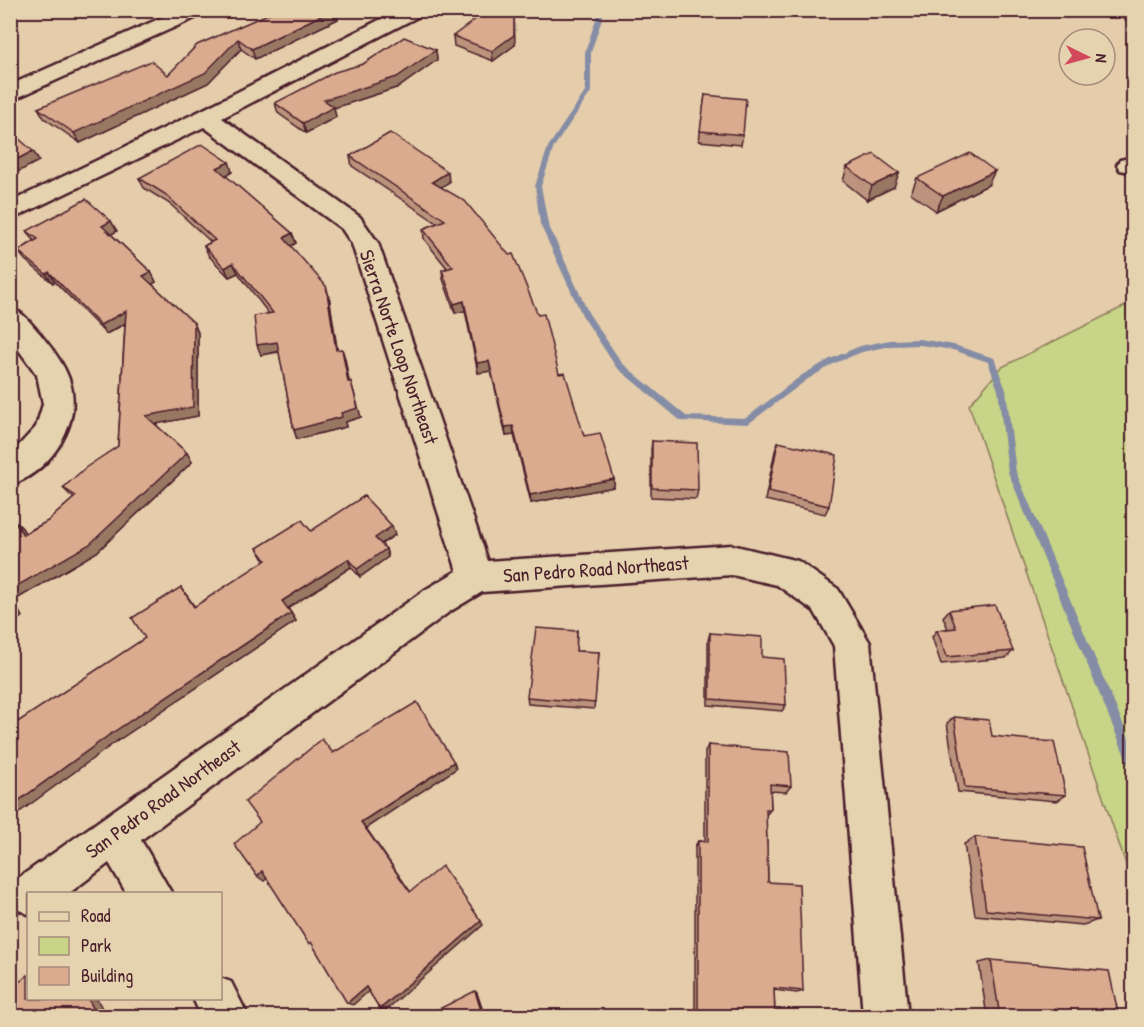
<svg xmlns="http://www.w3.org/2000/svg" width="1144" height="1027" font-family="'Patrick Hand',sans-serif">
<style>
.green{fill:#c8d487;stroke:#897a59;stroke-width:1.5}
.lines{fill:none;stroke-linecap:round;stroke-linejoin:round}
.stream{fill:#858ca5;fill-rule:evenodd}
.minor-casing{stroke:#4a1f2b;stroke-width:5}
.path{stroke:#4a1f2b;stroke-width:3;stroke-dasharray:3 3;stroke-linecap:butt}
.minor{fill:#e5d3b0;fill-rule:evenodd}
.wall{fill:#bc937b;stroke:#4a1f2b;stroke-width:1.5}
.shaded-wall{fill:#997864;stroke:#4a1f2b;stroke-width:1.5}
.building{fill:#dbab8f;stroke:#4a1f2b;stroke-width:1.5}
.labels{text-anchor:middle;stroke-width:4.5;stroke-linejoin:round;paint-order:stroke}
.street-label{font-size:20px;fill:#4a1f2b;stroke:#e5d3b0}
</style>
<rect width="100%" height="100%" fill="#e5cdab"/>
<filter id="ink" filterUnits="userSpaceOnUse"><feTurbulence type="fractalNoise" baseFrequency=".0167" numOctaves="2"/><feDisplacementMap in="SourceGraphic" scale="12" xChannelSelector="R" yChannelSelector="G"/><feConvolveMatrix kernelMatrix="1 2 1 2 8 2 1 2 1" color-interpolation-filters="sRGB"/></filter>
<g filter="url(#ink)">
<polygon class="green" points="1133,302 1133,885 969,405 1002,367"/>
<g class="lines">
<polygon class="stream" points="599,10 605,10 591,52 591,92 554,147 541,186 548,224 589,314 622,363 686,416 746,418 802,375 830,359 860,346 890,340 920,339 954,345 994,358 1006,390 1016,472 1134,750 1134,769 1130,768 1008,472 998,390 988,362 953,350 920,345 890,346 862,352 835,363 808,379 748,424 681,421 616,367 582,315 540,224 535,186 548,147 585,92 585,52"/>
<g class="minor-casing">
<g id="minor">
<polygon points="179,10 207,10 204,14 10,101 10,85"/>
<polygon points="399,10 426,10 423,14 222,118 360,217 378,243 488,561 732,545 798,561 838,589 870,643 908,1016 863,1016 834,646 814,611 777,585 732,575 482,592 449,612 141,840 172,894 127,894 109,863 68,894 28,894 28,914 17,909 11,894 17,879 425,590 457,571 352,244 342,229 204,127 10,220 10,202 198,112"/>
<polygon points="1134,157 1134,173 1120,170 1117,165 1120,160"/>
<path d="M10,308c14,4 21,16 31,27 13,16 28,35 31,56 6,40 -25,82 -62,94v-30l26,-28 7,-23 -6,-29 -27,-37z"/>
<polygon points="220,978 231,982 248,1016 201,1016 193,998 220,998"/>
</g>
</g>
<polyline class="path" points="1109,10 1134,24"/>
<use href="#minor" class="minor"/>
</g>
<g class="wall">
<polygon points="277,10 336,10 338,19 255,59 241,49 208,83 80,143 44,118 38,108 168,75"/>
<polygon points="453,36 515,45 493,61 454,46"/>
<polygon points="436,50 437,60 399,87 334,108 336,117 306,133 278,113 275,103"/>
<polygon points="705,95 743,135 741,145 699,141"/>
<polygon points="350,156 449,182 441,187 559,374 584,436 614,479 614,487 531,503 514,435 506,436 491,371 478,373 465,311 455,313 443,279 442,270 447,268 424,239 423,229 437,223 352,166"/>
<polygon points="229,162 232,172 226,176 292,233 296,243 291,246 329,296 337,350 342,349 345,359 349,382 361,417 345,422 346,427 297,439 294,430 279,352 261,355 269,314 238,273 229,277 209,256 204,246 211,242 170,204 144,188 139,178"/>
<polygon points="847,167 894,187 867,200 843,181"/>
<polygon points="917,178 988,185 936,211 911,193"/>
<polygon points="27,231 117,231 111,234 151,272 156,282 152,284 194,323 198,333 198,416 155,424 187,453 192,462 97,552 13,601 22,617 10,624 10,522 14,520 22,528 25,533 48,521 74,498 71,496 63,488 118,446 125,324 106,334 55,282 53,283 25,260 18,251 34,241"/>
<polygon points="652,441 698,490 696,499 651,497 651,450"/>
<polygon points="778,442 829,506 825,514 765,500 775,451"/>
<polygon points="392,526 395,535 381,544 386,549 388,557 360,577 351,567 288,608 296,621 117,741 145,638 181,587 195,607 265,561 257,548 311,531"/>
<polygon points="949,610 1013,651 1006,658 941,664 932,637 937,630 948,629 943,617"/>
<polygon points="577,631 576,651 599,652 594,709 528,704 527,697"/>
<polygon points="710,633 786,705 782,711 708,705 708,640"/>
<polygon points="954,717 992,736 1066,795 1057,801 958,792 947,723"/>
<polygon points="708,745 791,786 786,792 770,791 771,809 766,815 768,882 803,991 797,993 774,990 775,1017 695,1017 695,846 698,841 705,841 705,752"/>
<polygon points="975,837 1098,920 1083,925 975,915 964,844"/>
<polygon points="991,960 1119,1017 987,1017 979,963"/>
</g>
<g class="shaded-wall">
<polygon points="332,10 336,10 338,19 255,59 252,49"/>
<polygon points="514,10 515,45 493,61 492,51"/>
<polygon points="238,39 241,49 208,83 80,143 74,133"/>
<polygon points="436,50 437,60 399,87 334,108 336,117 306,133 303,123 324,100"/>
<polygon points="33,151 39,161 10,176 10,163"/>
<polygon points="229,162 232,172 221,178 217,168"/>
<polygon points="995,171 988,185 936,211 943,196"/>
<polygon points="448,172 449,182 434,192 432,182"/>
<polygon points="899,173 894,187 867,200 872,186"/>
<polygon points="111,221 117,231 108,236 102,226"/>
<polygon points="292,233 296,243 288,248 284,238"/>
<polygon points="233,263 238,273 229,277 225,268"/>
<polygon points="49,272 55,282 53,283 46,274"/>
<polygon points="151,272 156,282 149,286 143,276"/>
<polygon points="326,286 329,296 339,360 336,350"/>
<polygon points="464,301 465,311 455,313 454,304"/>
<polygon points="126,311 131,320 106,334 100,325"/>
<polygon points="194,323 198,333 198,416 151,425 146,416"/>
<polygon points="277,342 281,351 261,355 257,345"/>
<polygon points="342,349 345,359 351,392 348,382"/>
<polygon points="489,361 491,371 478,373 477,363"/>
<polygon points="351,382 361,417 345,422 346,427 297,439 294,430 341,413"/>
<polygon points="513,426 514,435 506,436 505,427"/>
<polygon points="187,453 192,462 97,552 13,601 22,617 10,624 10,590"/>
<polygon points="614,479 614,487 531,503 530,495"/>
<polygon points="14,520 22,528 31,543 23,535"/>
<polygon points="392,526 395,535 378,546 375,538"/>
<polygon points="386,549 388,557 360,577 357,569"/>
<polygon points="348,559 351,567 287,609 282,601"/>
<polygon points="291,613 296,621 117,741 10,819 10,807 109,735"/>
<polygon points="454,762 456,769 366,828 414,897 361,822"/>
<polygon points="262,871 270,876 264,881 257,876"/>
<polygon points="481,921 483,925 385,1011 380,1009"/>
<polygon points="366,987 371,989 353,1005 347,1003"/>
<polygon points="475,991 477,993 485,1017 483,1017"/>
<polygon points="88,999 97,999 107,1017 98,1017"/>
</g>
<g class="building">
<polygon points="277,10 332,10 252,49 238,39 205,73 74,133 38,108 151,61 168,75 197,45"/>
<polygon points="488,10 514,10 514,35 492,51 453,36"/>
<polygon points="404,37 436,50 397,77 324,100 334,107 303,123 275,103 335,72 363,64"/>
<polygon points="705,95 746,99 743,135 700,131"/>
<polygon points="10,131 33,151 10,163"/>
<polygon points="390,133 448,172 432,182 465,201 509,255 513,254 538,315 544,314 559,374 565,373 584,436 600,433 614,479 530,495 513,426 505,427 489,361 477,363 464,301 454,304 442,270 453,267 423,229 445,220 350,156"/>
<polygon points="202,144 229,162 217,168 292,233 284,238 326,286 336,350 342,349 348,382 351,382 358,408 341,413 342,417 294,430 277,342 257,345 254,316 273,313 233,263 225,268 204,246 215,240 165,194 139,178"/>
<polygon points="970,153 995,171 943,196 917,178"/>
<polygon points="874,154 899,173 872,186 847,167"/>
<polygon points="86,199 111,221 102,226 151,272 143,276 194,323 193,407 146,416 187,453 90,544 10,590 10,522 14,520 23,535 48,521 76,496 63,488 85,468 118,446 126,311 100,325 49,272 46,274 18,251 38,239 27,231"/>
<polygon points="652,441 697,443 698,490 652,488"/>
<polygon points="778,442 837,455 829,506 768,492"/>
<polygon points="364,496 392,526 375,538 386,549 357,569 348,559 282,601 291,613 109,735 10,807 10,727 145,638 132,618 181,587 194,607 266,560 257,548 302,520 311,531"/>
<polygon points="995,605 1013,651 947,657 937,630 956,628 949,610"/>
<polygon points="536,628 577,631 576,651 599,652 595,703 527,697"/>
<polygon points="710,633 762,637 762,657 784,659 786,705 710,699"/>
<polygon points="417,702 454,762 361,822 410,892 442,866 481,921 380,1009 366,987 347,1003 311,942 309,944 262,871 257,876 234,844 260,822 245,802 322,739 333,753"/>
<polygon points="954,717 989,720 992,736 1054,742 1066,795 965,787"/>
<polygon points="708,745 789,752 791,786 770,784 771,809 766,809 768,882 799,884 803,991 774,988 775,1017 698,1017 698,841 708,842"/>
<polygon points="975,837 1082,847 1098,920 986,910"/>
<polygon points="991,960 1109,971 1119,1017 1000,1017"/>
<polygon points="28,975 28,999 88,999 98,1017 10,1017 10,989"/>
<polygon points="475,991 483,1017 423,1017"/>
</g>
</g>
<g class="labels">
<g class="street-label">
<text transform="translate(399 347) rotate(71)" y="7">Sierra Norte Loop Northeast</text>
<text transform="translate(596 569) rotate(-4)" y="7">San Pedro Road Northeast</text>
<text transform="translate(163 799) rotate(-36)" y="7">San Pedro Road Northeast</text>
</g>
</g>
<rect width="1144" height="1027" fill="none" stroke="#e5d3b0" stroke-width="36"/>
<rect x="18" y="18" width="1108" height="991" fill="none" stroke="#4a1f2b" stroke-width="2" filter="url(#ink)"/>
<rect x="27" y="892" width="195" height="108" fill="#e5d3b0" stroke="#a78b7b" stroke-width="1.5"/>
<rect x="39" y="912" width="30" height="9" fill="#e5d3b0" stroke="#a78b7b" stroke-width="1.5"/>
<text x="81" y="922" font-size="18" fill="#4a1f2b">Road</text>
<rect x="39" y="937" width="30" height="18" fill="#c8d487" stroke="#a78b7b" stroke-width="1.5"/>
<text x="81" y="952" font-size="18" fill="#4a1f2b">Park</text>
<rect x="39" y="967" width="30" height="18" fill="#dbab8f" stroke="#a78b7b" stroke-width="1.5"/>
<text x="81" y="982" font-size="18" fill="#4a1f2b">Building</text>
<g transform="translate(1087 57) rotate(95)"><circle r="28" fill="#e5d3b0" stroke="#a78b7b" stroke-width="1.5"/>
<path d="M0-4.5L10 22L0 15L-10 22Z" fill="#d1495b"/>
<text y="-9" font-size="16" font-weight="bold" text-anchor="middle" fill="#4a1f2b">N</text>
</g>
</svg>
